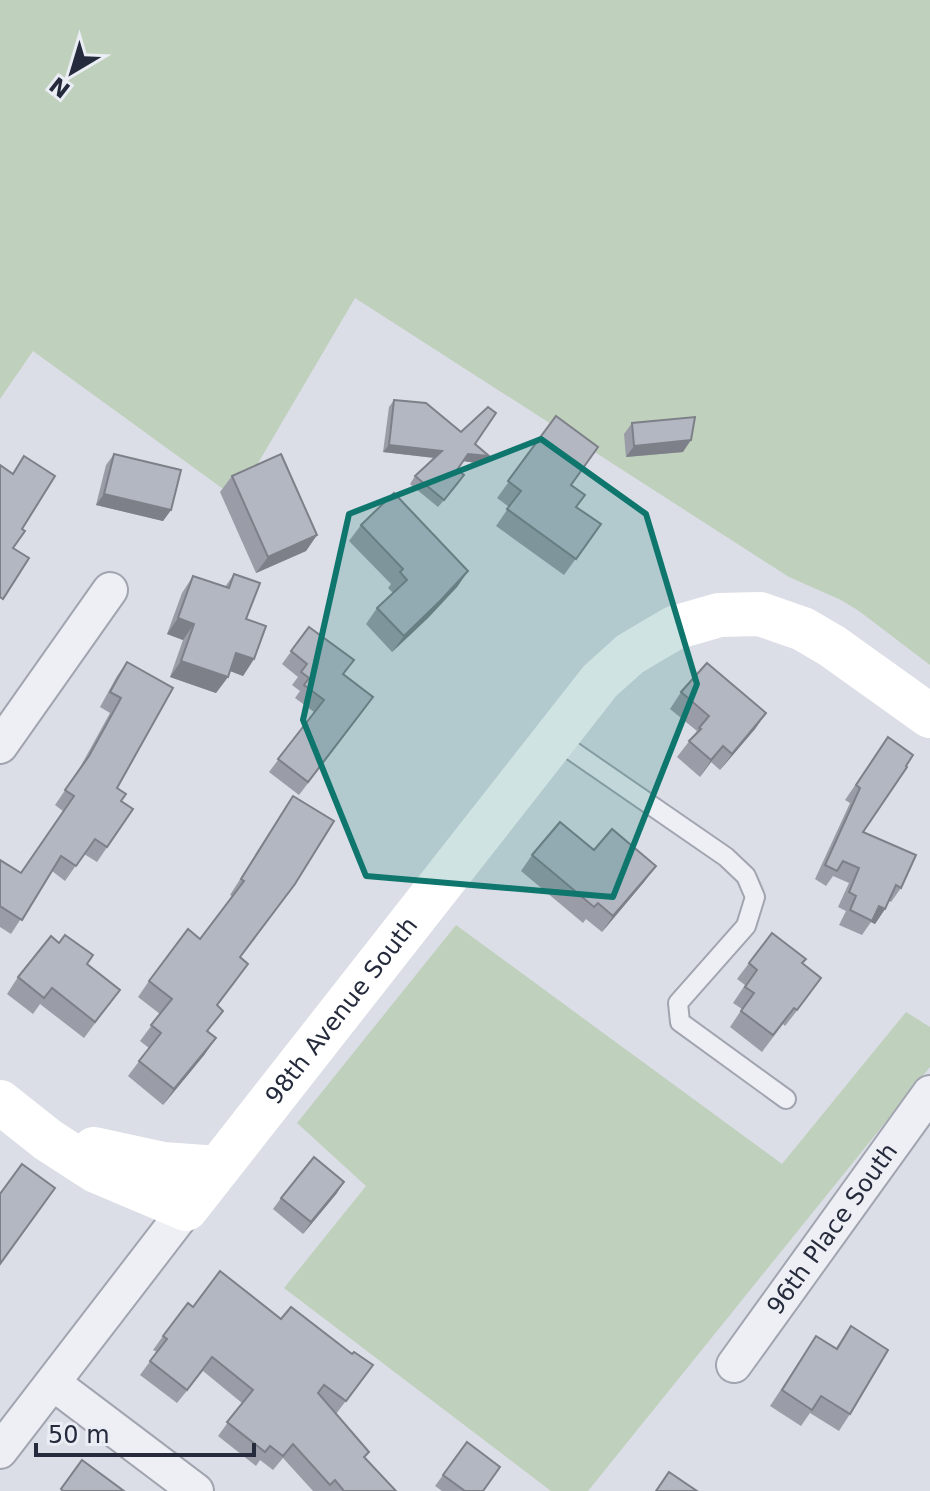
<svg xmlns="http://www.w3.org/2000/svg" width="930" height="1491" font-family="'DejaVu Sans',sans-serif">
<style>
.green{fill:#bfd0bc}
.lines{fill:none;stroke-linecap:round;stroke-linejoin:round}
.lane-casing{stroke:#a1a5b0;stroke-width:22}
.street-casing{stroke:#a1a5b0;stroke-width:38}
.lane{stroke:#eeeff4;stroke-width:18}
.street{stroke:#eeeff4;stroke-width:34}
.secondary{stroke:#fff;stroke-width:44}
.wall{fill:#9a9da7}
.shaded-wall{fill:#7d8088}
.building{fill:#b3b7c2;stroke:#7d8088;stroke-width:2}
.marked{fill:#0f766e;fill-opacity:0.2;stroke:#0f766e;stroke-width:6;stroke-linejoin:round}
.labels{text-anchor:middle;stroke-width:7;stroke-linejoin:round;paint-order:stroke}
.street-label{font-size:24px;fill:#252b3c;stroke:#eaedf4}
</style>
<rect width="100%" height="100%" fill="#dbdee6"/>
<g class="green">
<polygon points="0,0 930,0 930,665 859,611 841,600 789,577 355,298 237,499 33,351 0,399"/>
<polygon points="456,925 782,1164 906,1012 930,1027 930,1067 588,1491 551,1491 284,1288 366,1186 297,1123"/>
</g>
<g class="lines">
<g class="lane-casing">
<polyline id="lane" points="555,739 726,857 746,876 755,897 746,926 678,1003 680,1022 786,1099"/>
</g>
<g class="street-casing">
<g id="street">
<polyline points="0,746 110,590"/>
<path id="s1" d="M734,1365l196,-272"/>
<polyline points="53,1383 196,1491"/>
<polyline points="0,1451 186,1209"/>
</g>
</g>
<use href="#lane" class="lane"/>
<use href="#street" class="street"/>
<g class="secondary">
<path id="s2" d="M0,1102l48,38 48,31 90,38 414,-528 30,-27 44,-26 45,-13 41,-1 43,15 29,17 98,70"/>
<polyline points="94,1149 163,1164 218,1168"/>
</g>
</g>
<g class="wall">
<polygon points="394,400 475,444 483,464 463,461 457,470 459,483 438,507 410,484 415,476 434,458 383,452 389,407"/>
<polygon points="556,416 576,507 601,524 564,575 496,526 509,507 497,498"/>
<polygon points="632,423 683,452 626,457 624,434"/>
<polygon points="114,454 171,510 163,521 96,505 106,465"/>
<polygon points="232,476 317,535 306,551 256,573 220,492"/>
<polygon points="361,525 468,571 457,587 428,618 392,652 366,624 377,608 393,593 388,588 391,584 349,541"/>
<polygon points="234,574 246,619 254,659 243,676 230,671 228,677 216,693 170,677 183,640 167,634 182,593 193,576 225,587"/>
<polygon points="309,627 344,675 364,710 299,795 269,772 314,712 295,698 300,691 292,685 298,677 282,664"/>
<polygon points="127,662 117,788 121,801 133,809 97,862 84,854 65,881 52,871 11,934 0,927 0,860 21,873 63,811 55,805 78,771 110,713 100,707 117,676"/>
<polygon points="681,692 766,713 755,729 720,770 711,762 700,777 677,757 697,731 670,709"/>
<polygon points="888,737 863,832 901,888 891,902 889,901 885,909 875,924 871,922 862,935 839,925 846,911 838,907 849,883 833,876 826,886 815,879 850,803 845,800"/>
<polygon points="293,796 295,884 240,958 237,980 217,1006 208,1032 205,1054 163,1105 128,1076 149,1048 140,1041 160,1014 138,997 149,981 200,939 232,896 230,895"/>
<polygon points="594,850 656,866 644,882 602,932 586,919 583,923 521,871 532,855"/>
<polygon points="749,963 802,963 810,994 785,1026 783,1024 762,1052 730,1027 742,1009 733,1003 745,985 737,979"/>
<polygon points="87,964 120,990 84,1038 40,1004 33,1014 7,994 18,977"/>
<polygon points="337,1193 303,1234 273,1209 281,1198"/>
<polygon points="193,1307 281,1319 373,1365 336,1414 369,1452 365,1458 396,1491 313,1491 283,1458 273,1470 260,1460 256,1466 218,1436 242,1403 203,1371 177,1403 140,1375 157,1352 153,1350 163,1336"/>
<polygon points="851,1326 850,1414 839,1431 810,1413 801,1426 770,1406 816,1336 836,1348"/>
<polygon points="467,1442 483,1491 442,1491 435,1486"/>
</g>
<g class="shaded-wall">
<polygon points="691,440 683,452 626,457 634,446"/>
<polygon points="389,445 442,451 436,458 383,452"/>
<polygon points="468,454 489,456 483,464 463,461"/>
<polygon points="104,494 171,510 163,521 96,505"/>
<polygon points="317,535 306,551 256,573 268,557"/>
<polygon points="468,571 457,587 428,618 392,652 404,636"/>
<polygon points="178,618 194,624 183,640 167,634"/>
<polygon points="236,653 254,659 243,676 225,669"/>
<polygon points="181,661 228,677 216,693 170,677"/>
<polygon points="766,713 755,729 720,770 732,754"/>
<polygon points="723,746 711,762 700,777 711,760"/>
<polygon points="656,866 644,882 602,932 613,916"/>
<polygon points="879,906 885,909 875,924 871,922"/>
<polygon points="216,1038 205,1054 163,1105 174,1089"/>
<polygon points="344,1182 337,1193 303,1234 311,1222"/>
</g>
<g class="building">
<polygon points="394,400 426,403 461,432 488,407 496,413 475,444 489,456 468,454 457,470 464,475 444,500 415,476 442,451 389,445"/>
<polygon points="556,416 598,447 571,485 585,495 576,507 601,524 576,559 507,509 521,491 508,481"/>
<polygon points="695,417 691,440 634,446 632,423"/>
<polygon points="114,454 181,470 171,510 104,494"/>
<polygon points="281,454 317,535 268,557 232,476"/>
<polygon points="24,456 55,476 22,529 25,531 13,548 29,558 3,599 0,597 0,465 13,474"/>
<polygon points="394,493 468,571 440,601 404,636 377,608 407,580 400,572 403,569 361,525"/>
<polygon points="234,574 260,583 246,619 266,626 254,659 236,653 228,677 181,661 194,624 178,618 193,576 229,588"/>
<polygon points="309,627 354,660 343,674 373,697 308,782 278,759 324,700 304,685 309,678 301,672 307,664 291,651"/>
<polygon points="127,662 173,688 117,788 126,794 121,801 133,809 107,847 95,839 76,866 61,856 22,920 0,906 0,860 21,873 74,796 65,790 89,756 121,698 110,692"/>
<polygon points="707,663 766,713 732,754 723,746 711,760 689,741 701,729 699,728 709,716 681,692"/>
<polygon points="888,737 913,755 906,766 907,767 863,832 916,855 901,888 896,885 885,909 879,906 872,921 850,910 856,896 849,892 859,868 843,861 837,871 825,865 860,788 856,785"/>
<polygon points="293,796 334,821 295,884 240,957 248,964 217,1005 223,1011 207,1031 216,1038 174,1089 139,1061 161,1033 151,1025 172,999 149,981 188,929 200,939 244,881 241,879"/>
<polygon points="560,822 594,850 612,829 656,866 613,916 598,903 594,907 532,855"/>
<polygon points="772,933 806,959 802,963 821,978 797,1010 794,1008 773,1035 741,1011 754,993 745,987 757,970 749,963"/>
<polygon points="65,935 93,955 87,964 120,990 95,1022 52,988 44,998 18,977 51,936 59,943"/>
<polygon points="314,1157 344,1182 311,1222 281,1198"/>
<polygon points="22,1164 55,1188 0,1264 0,1194"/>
<polygon points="220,1271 281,1319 291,1307 352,1354 354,1352 373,1365 346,1401 324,1385 318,1393 369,1452 364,1457 396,1491 344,1491 335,1480 330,1485 293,1444 283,1456 270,1446 265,1452 227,1422 253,1390 212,1357 187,1390 150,1361 167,1339 163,1336 188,1303 193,1307"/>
<polygon points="851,1326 888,1350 850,1414 821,1396 812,1410 782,1390 816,1336 837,1349"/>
<polygon points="467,1442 500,1467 483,1491 465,1491 443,1475"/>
<polygon points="82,1460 124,1491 63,1491 61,1489"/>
<polygon points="669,1472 697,1491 656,1491"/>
</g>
<path class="marked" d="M541,439l105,75 51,170 -84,213 -247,-21 -63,-156 46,-206z"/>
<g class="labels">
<g class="street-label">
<text dy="8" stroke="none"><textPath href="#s2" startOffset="468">98th Avenue South</textPath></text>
<text dy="8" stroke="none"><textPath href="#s1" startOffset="168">96th Place South</textPath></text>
</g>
</g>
<g transform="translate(72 72) rotate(218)" stroke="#eaedf4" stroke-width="6" paint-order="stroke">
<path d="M0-6L14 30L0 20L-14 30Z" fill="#252b3c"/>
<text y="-12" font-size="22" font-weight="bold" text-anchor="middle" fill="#252b3c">N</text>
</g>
<path d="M36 1443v12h218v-12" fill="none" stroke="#252b3c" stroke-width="4"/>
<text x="48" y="1443" font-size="24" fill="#252b3c" stroke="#eaedf4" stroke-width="6" paint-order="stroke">50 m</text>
</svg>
